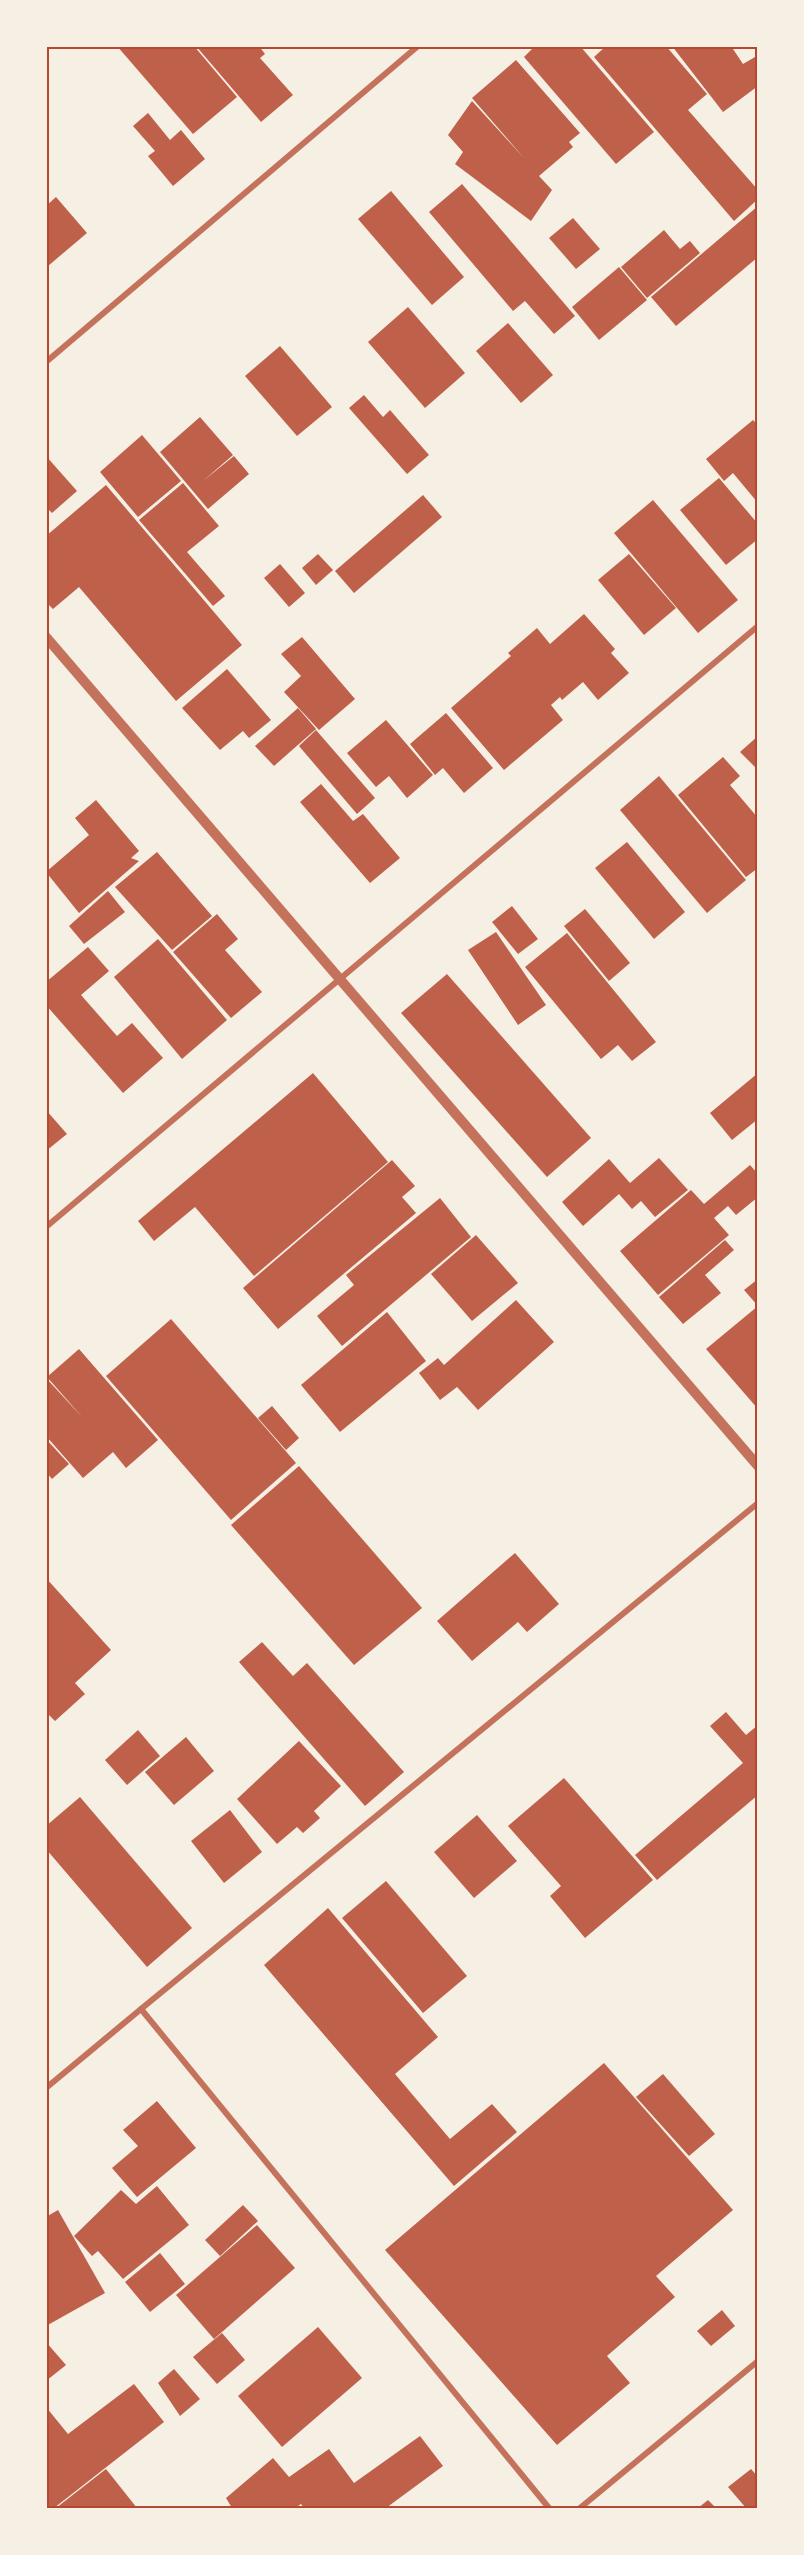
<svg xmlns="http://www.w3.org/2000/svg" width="804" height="2555" font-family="'DM Sans',sans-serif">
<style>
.building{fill:#bf614a}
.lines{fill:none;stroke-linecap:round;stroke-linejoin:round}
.minor{stroke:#c5725c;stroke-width:6}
.tertiary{stroke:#c5725c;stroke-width:10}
.neatline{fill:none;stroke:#b5482f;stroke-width:2}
</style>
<rect width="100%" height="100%" fill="#f6efe4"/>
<g class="building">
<polygon points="117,46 194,46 237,97 193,134"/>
<polygon points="196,46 259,46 265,54 260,58 293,95 261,122"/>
<polygon points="535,46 580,46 654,132 616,164 524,57"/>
<polygon points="606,46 666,46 707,94 688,110 758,190 758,199 734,221 594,57"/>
<polygon points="672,46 731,46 743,64 755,57 758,60 758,86 723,112"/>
<polygon points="516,60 580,133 569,142 573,147 539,176 552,190 531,221 455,164 463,152 448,135 472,101 524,158 472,98"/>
<polygon points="148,113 170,140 181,130 205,159 173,186 148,156 155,151 133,126"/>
<polygon points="462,184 575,316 554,334 525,301 513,311 429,212"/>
<polygon points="391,191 464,277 432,305 358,219"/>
<polygon points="56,197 87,233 48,266 46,206"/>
<polygon points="758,206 758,257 676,326 651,297"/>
<polygon points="573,218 600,249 576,269 549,238"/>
<polygon points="664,230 680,249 690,241 700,253 647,298 621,267"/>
<polygon points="619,267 647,300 599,340 572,307"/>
<polygon points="408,307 465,373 425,408 368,342"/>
<polygon points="508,323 553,375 521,403 476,351"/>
<polygon points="280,346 332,407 297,436 245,376"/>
<polygon points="364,395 383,417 390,410 429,455 407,474 349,408"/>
<polygon points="200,417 233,455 203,481 234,456 249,474 208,509 160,452"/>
<polygon points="753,420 758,425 758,503 733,473 724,481 706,459"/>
<polygon points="142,435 181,481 138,517 100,472"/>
<polygon points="46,456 77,491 52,513 46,507"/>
<polygon points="719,478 758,524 758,539 726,565 680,510"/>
<polygon points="183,483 219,526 187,552 225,596 213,606 139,520"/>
<polygon points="106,485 242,645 176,701 79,587 53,609 46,602 46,536"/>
<polygon points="423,495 442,517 354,593 335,571"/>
<polygon points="653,500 738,600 698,633 614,533"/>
<polygon points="318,554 333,570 316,585 302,568"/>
<polygon points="629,554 676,608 644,635 598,580"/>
<polygon points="280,564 305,593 289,607 264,578"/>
<polygon points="584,614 615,649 611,653 629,673 598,700 583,682 562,700 560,697 551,705 563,720 504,770 451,708 511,656 508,653 537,628 550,644"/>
<polygon points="302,637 355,699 319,730 284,692 301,676 281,654"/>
<polygon points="227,669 271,720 249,738 243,731 220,750 182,708"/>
<polygon points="298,708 316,729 274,766 255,746"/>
<polygon points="446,713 493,768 464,793 443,768 435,775 410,744"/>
<polygon points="386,720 433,775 407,798 389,776 376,787 347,753"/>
<polygon points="316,730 375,798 357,814 299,746"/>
<polygon points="758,736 758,770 740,752"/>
<polygon points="723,757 740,776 730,785 758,818 758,868 746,877 678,795"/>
<polygon points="659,776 746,880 707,913 620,810"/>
<polygon points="321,784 353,821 363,814 400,858 370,883 300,802"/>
<polygon points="96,800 139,851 131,858 139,861 79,913 46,872 89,835 75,818"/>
<polygon points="627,842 685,912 654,939 595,868"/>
<polygon points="157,852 212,916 172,950 115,887"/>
<polygon points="108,891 125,912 84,944 69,926"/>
<polygon points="512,906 538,939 518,954 492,922"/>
<polygon points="585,909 630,963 609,981 564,926"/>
<polygon points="217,914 238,939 225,950 262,992 231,1018 173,952"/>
<polygon points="496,932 546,1005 518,1025 468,950"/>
<polygon points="567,933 656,1042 632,1061 618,1045 601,1059 525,967"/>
<polygon points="158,939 227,1020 182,1059 114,977"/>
<polygon points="88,947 109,971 81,995 117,1036 132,1023 163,1058 123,1093 46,1005 46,982"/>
<polygon points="447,974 591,1138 547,1177 401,1013"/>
<polygon points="313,1073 388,1162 254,1276 195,1207 154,1241 138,1221"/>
<polygon points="758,1073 758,1119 732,1140 710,1113"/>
<polygon points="46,1110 67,1134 46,1151"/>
<polygon points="659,1158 688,1190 655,1217 641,1201 632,1209 619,1194 583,1226 562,1202 609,1159 630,1183"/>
<polygon points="392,1160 415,1186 402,1197 416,1213 278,1329 243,1288"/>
<polygon points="750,1165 758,1174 758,1197 736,1215 728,1206 714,1218 729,1235 658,1295 620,1251 691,1190 704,1204"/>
<polygon points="440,1198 471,1237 342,1346 317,1316 354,1285 346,1275"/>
<polygon points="476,1235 518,1283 472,1321 431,1274"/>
<polygon points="725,1240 734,1250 705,1275 721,1293 683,1324 659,1297"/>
<polygon points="758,1279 758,1306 744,1290"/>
<polygon points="516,1300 554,1342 478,1410 457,1387 440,1400 419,1373 438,1358 444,1365"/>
<polygon points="758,1306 758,1409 706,1349"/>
<polygon points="387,1312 426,1361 340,1432 301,1385"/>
<polygon points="171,1319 296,1463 231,1520 106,1376"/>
<polygon points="79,1349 158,1440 126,1468 113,1452 83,1478 46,1436 46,1378 83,1418 47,1377"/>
<polygon points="272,1406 299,1438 286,1450 258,1418"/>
<polygon points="46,1439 69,1464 52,1479 46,1472"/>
<polygon points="299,1466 422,1608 354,1665 231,1525"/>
<polygon points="515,1553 559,1604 527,1632 518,1622 472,1661 437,1621"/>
<polygon points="46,1578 111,1650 75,1683 85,1694 55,1721 46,1712"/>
<polygon points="262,1642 293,1676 307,1663 404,1772 365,1806 239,1662"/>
<polygon points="726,1712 746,1735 758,1725 758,1795 657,1880 635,1855 743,1763 710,1726"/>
<polygon points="138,1730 160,1756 127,1785 105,1760"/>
<polygon points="186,1737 214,1771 174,1805 145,1772"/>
<polygon points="299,1741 341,1786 314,1811 320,1818 303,1833 297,1827 277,1844 237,1799"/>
<polygon points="564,1778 653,1880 585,1938 550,1896 561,1886 508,1826"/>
<polygon points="80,1797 192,1928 147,1967 46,1849 46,1826"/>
<polygon points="230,1810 262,1852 224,1883 191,1841"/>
<polygon points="477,1815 517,1861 474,1898 434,1852"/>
<polygon points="386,1881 467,1976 423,2013 342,1918"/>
<polygon points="328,1908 438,2037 395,2074 450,2139 492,2104 517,2132 454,2186 264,1965"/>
<polygon points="604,2063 733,2210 656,2276 675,2297 607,2356 630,2383 557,2445 385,2250"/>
<polygon points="663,2074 715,2134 689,2156 636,2097"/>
<polygon points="157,2101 196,2148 137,2197 112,2168 138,2146 123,2130"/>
<polygon points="157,2186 189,2225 123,2279 98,2251 92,2256 74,2236 121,2190 136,2204"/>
<polygon points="243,2205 258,2221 220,2256 205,2240"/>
<polygon points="58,2210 105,2293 46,2326 46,2217"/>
<polygon points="257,2225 295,2268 214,2339 176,2295"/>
<polygon points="160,2253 185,2284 150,2312 125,2282"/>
<polygon points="722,2310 735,2326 711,2346 697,2331"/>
<polygon points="318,2327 362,2378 282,2447 238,2396"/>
<polygon points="222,2333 245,2360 217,2384 193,2357"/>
<polygon points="46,2342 66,2365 46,2381"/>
<polygon points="174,2369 200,2399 180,2416 158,2383"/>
<polygon points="134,2384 164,2422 54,2508 46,2508 46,2407 68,2434"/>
<polygon points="420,2436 443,2466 386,2508 304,2508 301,2504 295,2508 232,2508 226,2498 273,2458 289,2477 329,2449 354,2483"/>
<polygon points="106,2469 137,2508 56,2508"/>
<polygon points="751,2469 758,2477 758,2508 746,2508 728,2487"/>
<polygon points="708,2500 716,2508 698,2508"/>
</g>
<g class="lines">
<g class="minor">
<polyline points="46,362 418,46"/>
<polyline points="46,1227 758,626"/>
<polyline points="141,2009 549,2508"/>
<polyline points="46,2088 141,2009 758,1503"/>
<polyline points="580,2508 758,2361"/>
</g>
<polyline class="tertiary" points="46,637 758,1466"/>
</g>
<rect width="804" height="2555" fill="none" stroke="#f6efe4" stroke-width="96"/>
<rect x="48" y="48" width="708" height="2459" class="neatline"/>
</svg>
